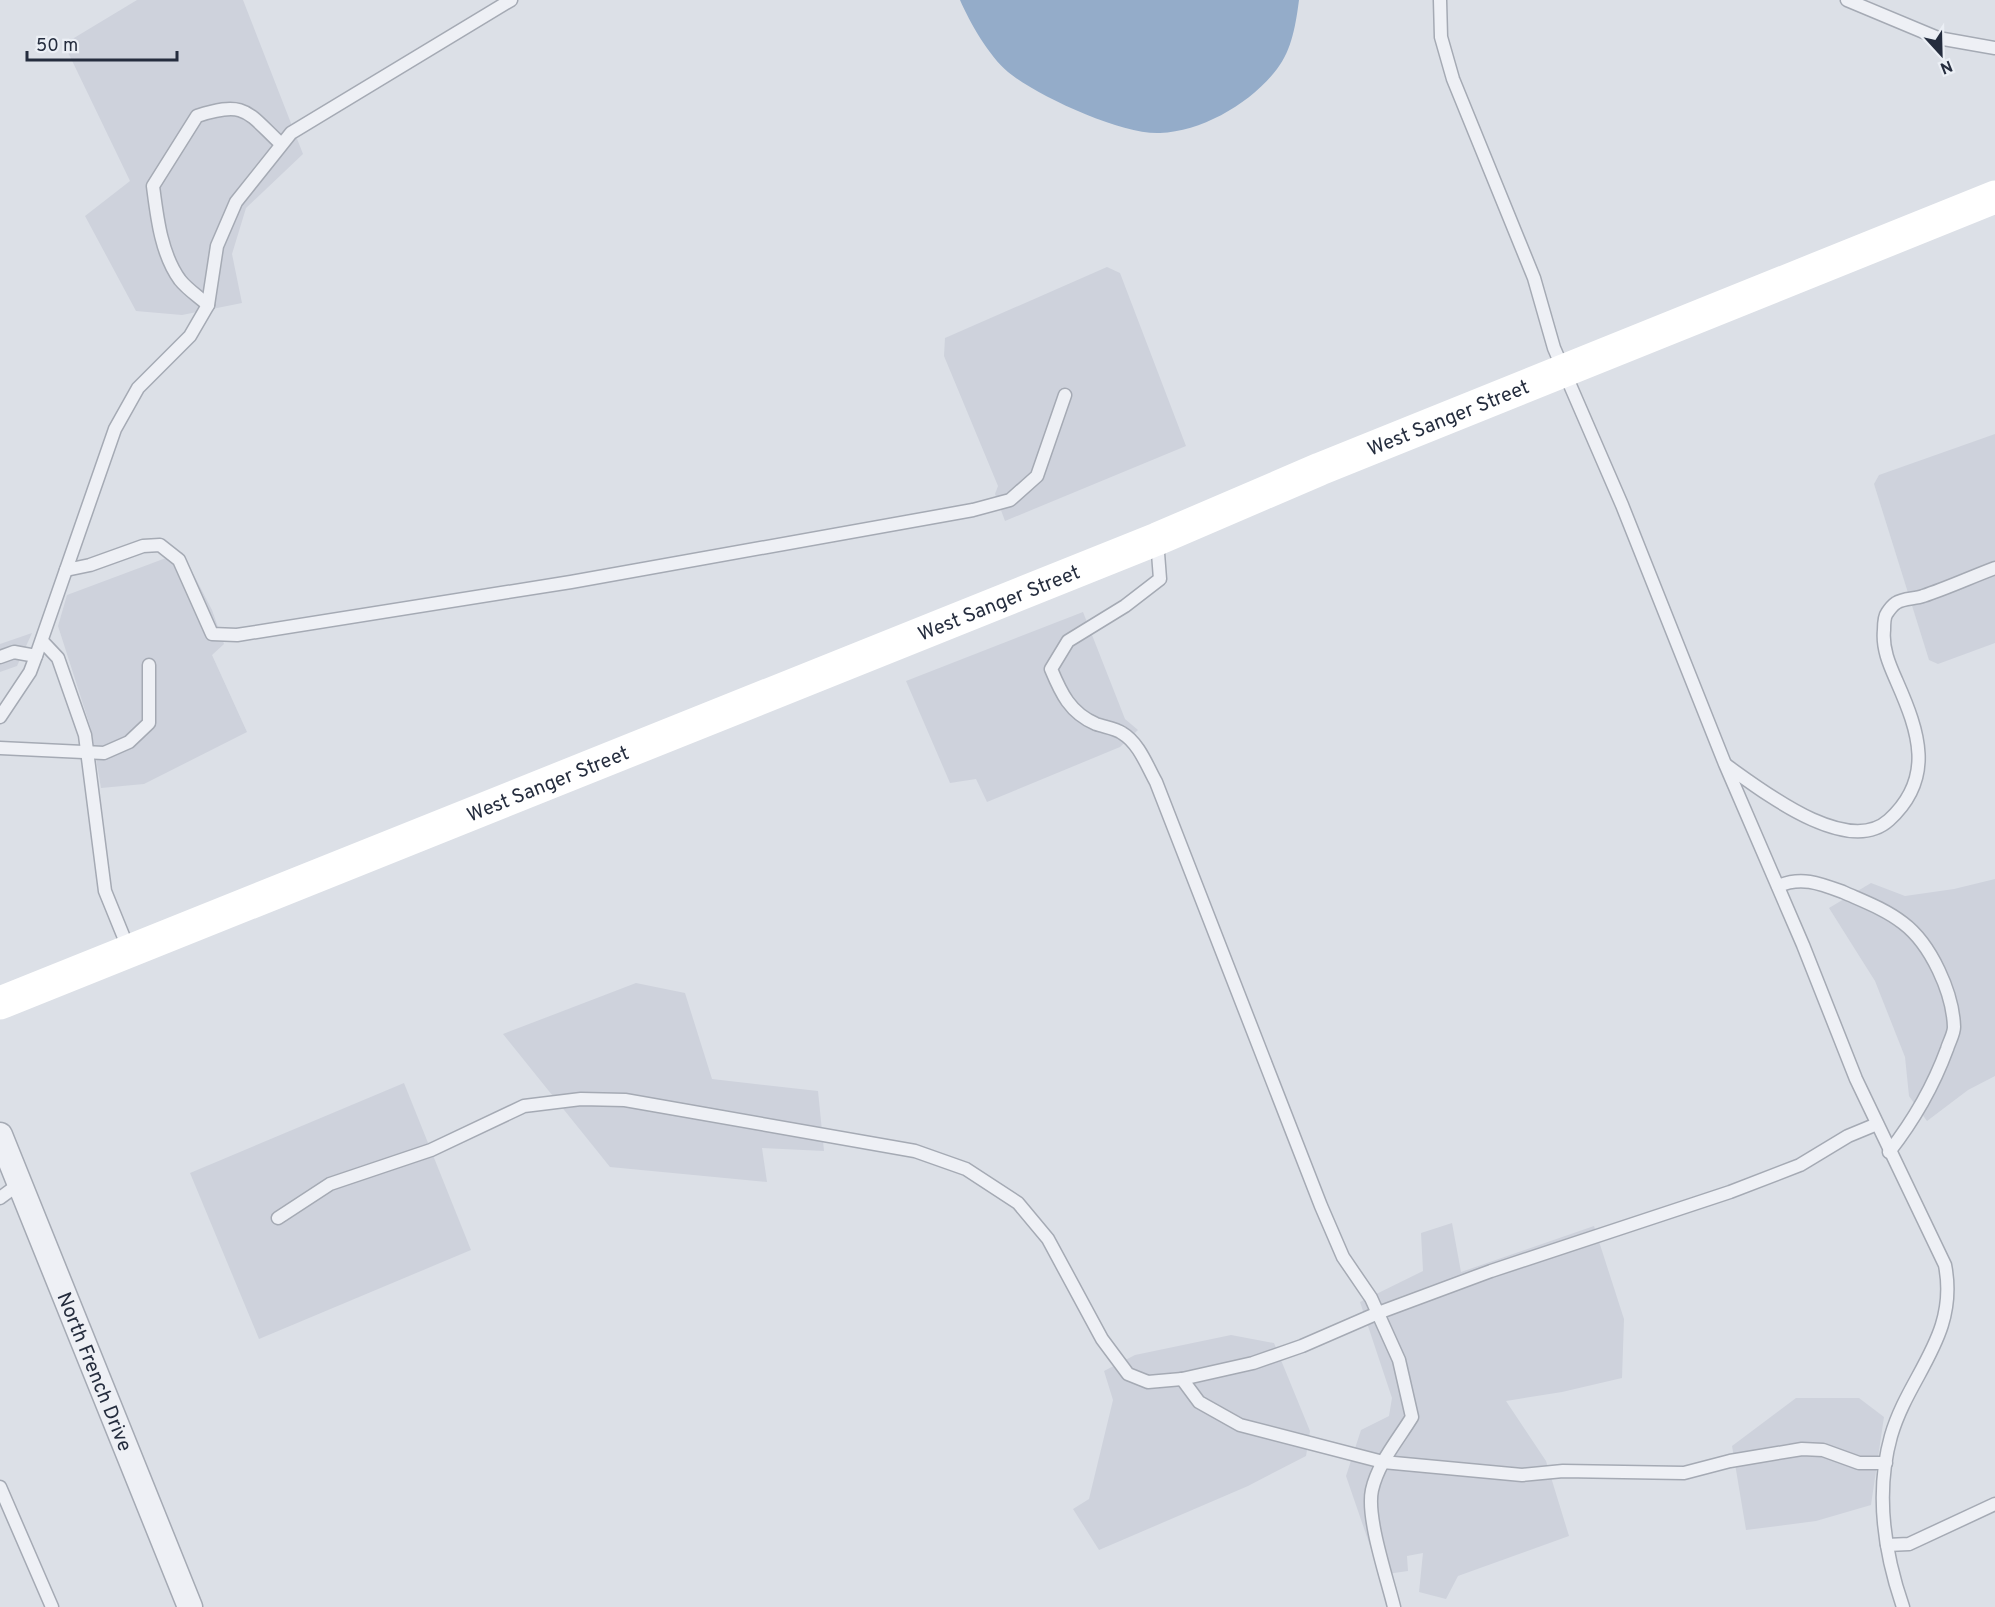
<svg xmlns="http://www.w3.org/2000/svg" width="1995" height="1607" font-family="Overpass,sans-serif">
<style>
.built{fill:#ced2dc}
.water{fill:#94acc9}
.lines{fill:none;stroke-linecap:round;stroke-linejoin:round}
.service-casing{stroke:#a5aab4;stroke-width:15}
.minor-casing{stroke:#a5aab4;stroke-width:27}
.service{stroke:#eef0f5;stroke-width:12}
.minor{stroke:#eef0f5;stroke-width:24}
.secondary{stroke:#fff;stroke-width:33}
.labels{text-anchor:middle;stroke-width:4.5;stroke-linejoin:round;paint-order:stroke}
.street-label{font-size:20px;fill:#252d3e;stroke:#ebeff5}
</style>
<rect width="100%" height="100%" fill="#dce0e7"/>
<g class="built">
<polygon points="137,0 243,0 303,154 246,208 232,254 242,303 182,315 136,311 85,216 130,181 64,44"/>
<polygon points="1107,267 1120,273 1186,446 1005,521 995,494 998,486 944,356 945,338"/>
<polygon points="1995,434 1995,643 1938,664 1929,660 1874,484 1879,475"/>
<polygon points="182,552 212,610 224,644 212,655 247,732 144,784 101,788 91,729 58,626 67,595"/>
<polygon points="1083,612 1125,719 1138,730 1120,747 987,802 976,779 950,783 906,681"/>
<polygon points="32,633 17,666 0,672 0,644"/>
<polygon points="1995,879 1995,1076 1968,1090 1927,1121 1909,1096 1905,1057 1875,981 1829,908 1871,883 1905,896 1954,889"/>
<polygon points="636,983 685,993 712,1079 818,1091 824,1151 762,1148 767,1182 610,1167 503,1034"/>
<polygon points="404,1083 471,1250 259,1339 190,1173"/>
<polygon points="1452,1223 1461,1272 1594,1226 1624,1319 1622,1378 1562,1392 1506,1401 1546,1461 1569,1536 1458,1576 1446,1599 1419,1592 1423,1553 1407,1556 1408,1571 1380,1575 1346,1476 1361,1430 1389,1416 1392,1398 1360,1302 1423,1271 1421,1233"/>
<polygon points="1231,1335 1274,1343 1310,1431 1306,1456 1248,1486 1099,1550 1073,1509 1089,1499 1113,1400 1104,1371 1135,1355"/>
<polygon points="1796,1398 1859,1398 1884,1417 1871,1505 1816,1521 1746,1530 1732,1446"/>
</g>
<path class="water" d="M960,0h339c-3,23 -7,50 -22,69 -26,34 -74,62 -117,64 -38,2 -123,-37 -152,-61 -19,-16 -38,-49 -48,-72z"/>
<g class="lines">
<g class="service-casing">
<g id="service">
<path d="M1440,0l1,37 12,42 81,199 20,70 68,157 103,259 78,181 53,134 89,186c14,71 -36,109 -54,171 -16,57 -7,116 12,171"/>
<polyline points="1847,0 1938,38 1995,48"/>
<path d="M208,305c-9,-8 -21,-16 -28,-25 -19,-26 -23,-63 -27,-94l44,-70c49,-16 50,-4 84,28"/>
<path d="M1157,540l3,39 -35,27 -57,35 -17,28c10,24 19,44 45,55 8,3 19,4 26,9 17,10 25,33 34,49l165,424 22,51 28,41 28,62 13,57c-14,23 -34,46 -40,73 -6,27 15,88 22,117"/>
<polyline points="66,570 90,565 143,546 160,545 179,560 212,634 237,635 571,582 973,510 1010,500 1037,476 1065,395"/>
<polyline points="42,641 58,658 85,735 105,891 129,950"/>
<polyline points="0,657 14,652 36,656"/>
<polyline points="0,717 30,672 36,656 115,429 138,388 190,336 208,305 217,246 236,202 291,133 511,0"/>
<polyline points="0,748 104,753 129,742 149,723 149,665"/>
<path d="M1726,765c34,24 121,93 163,55 46,-42 30,-88 8,-138 -7,-16 -15,-33 -13,-52 0,-6 0,-13 3,-17 2,-3 6,-8 9,-10 7,-5 19,-4 27,-7 24,-8 48,-19 72,-28"/>
<path d="M1778,886c23,-10 41,-3 65,6 20,9 42,17 60,31 28,21 50,70 51,104 0,7 -5,15 -7,22 -14,38 -33,71 -58,103"/>
<polyline points="0,1198 19,1184"/>
<polyline points="278,1218 330,1184 431,1150 524,1106 581,1099 625,1100 915,1151 966,1169 1018,1203 1048,1239 1102,1339 1128,1374 1148,1382 1182,1379 1253,1363 1302,1346 1378,1313 1491,1271 1730,1192 1800,1165 1848,1136 1877,1124"/>
<polyline points="1182,1379 1199,1402 1240,1425 1383,1462 1522,1475 1563,1471 1684,1473 1730,1461 1802,1449 1823,1450 1859,1463 1886,1463"/>
<polyline points="0,1487 52,1607"/>
<polyline points="1887,1545 1909,1544 1995,1504"/>
</g>
</g>
<g class="minor-casing">
<g id="minor">
<path id="s1" d="M0,1135l190,472"/>
</g>
</g>
<use href="#service" class="service"/>
<use href="#minor" class="minor"/>
<path class="secondary" id="s2" d="M0,1003l1157,-464 163,-70 675,-272"/>
</g>
<g class="labels">
<g class="street-label">
<text dy="7" stroke="none"><textPath href="#s2" startOffset="1562">West Sanger Street</textPath></text>
<text dy="7" stroke="none"><textPath href="#s2" startOffset="1076">West Sanger Street</textPath></text>
<text dy="7" stroke="none"><textPath href="#s2" startOffset="590">West Sanger Street</textPath></text>
<text dy="7" stroke="none"><textPath href="#s1" startOffset="255">North French Drive</textPath></text>
</g>
</g>
<g transform="translate(1941 54) rotate(158)" stroke="#ebeff5" stroke-width="4.5" paint-order="stroke">
<path d="M0-4.5L10 22L0 15L-10 22Z" fill="#252d3e"/>
<text y="-9" font-size="16" font-weight="bold" text-anchor="middle" fill="#252d3e">N</text>
</g>
<path d="M27 51v9h150v-9" fill="none" stroke="#252d3e" stroke-width="3"/>
<text x="36" y="51" font-size="18" fill="#252d3e" stroke="#ebeff5" stroke-width="4.5" paint-order="stroke">50 m</text>
</svg>
